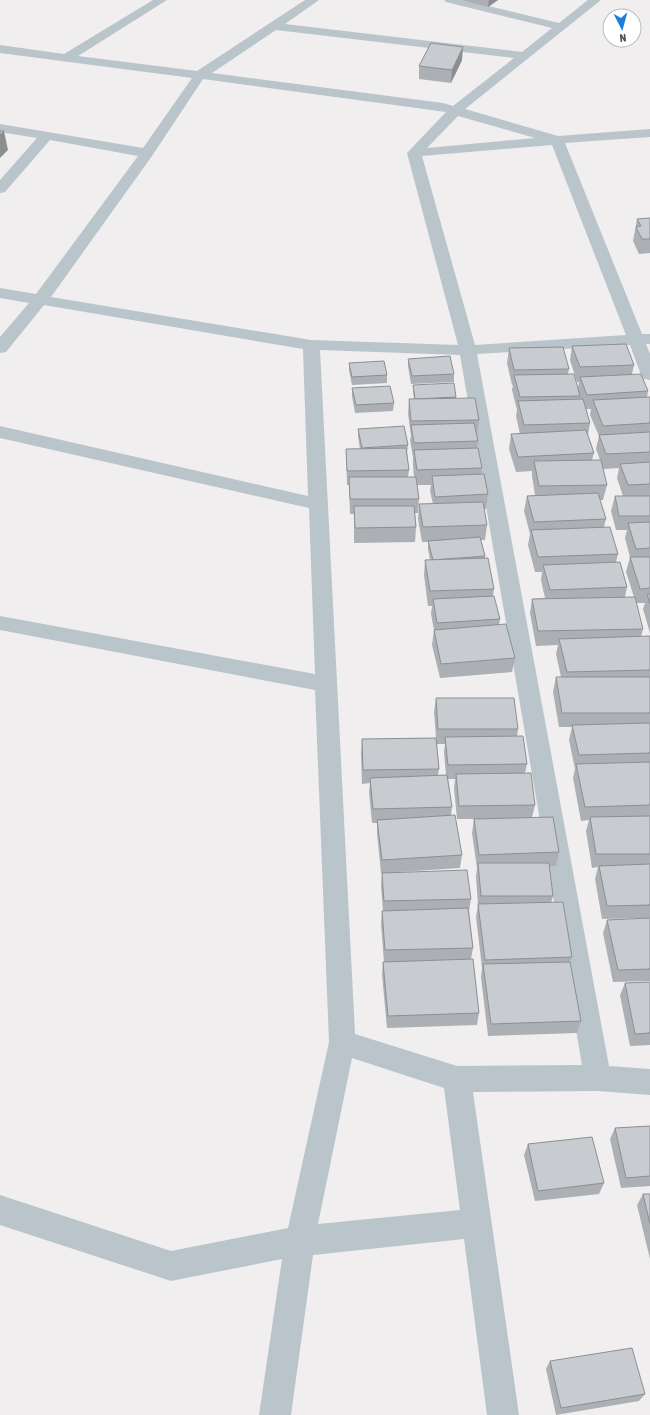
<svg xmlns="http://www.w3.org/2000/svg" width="650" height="1415" font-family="'Asap Condensed',sans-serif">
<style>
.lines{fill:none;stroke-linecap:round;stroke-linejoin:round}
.street{fill:#bac4cb;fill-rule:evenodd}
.wall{fill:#acafb4;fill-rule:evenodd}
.shaded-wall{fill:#8c8f92}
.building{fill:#c8ccd1;stroke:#8c8f92}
</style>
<rect width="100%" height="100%" fill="#f1eeef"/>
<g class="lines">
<path class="street" d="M153,0h14l-89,56 119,15 108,-71h14l-34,24 237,28 30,-24 -106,-26 -2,-2h20l95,23 29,-23h13l-136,109 93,27 92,-7v8l-85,6 77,191h8v10h-4l4,10v26l-6,-1 -3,-4 -11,-30 -153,9 132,712 41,3v26l-52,-4 -125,1 46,323h-32l-23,-176 -151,16 -22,160h-32l23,-156 -111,22 -171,-56v-30l171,56 117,-23 41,-186 -14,-352 -315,-60v-14l315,58 -6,-166 -309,-70v-12l308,70 -5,-147 -259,-44 -38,47 -6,1v-16l29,-34 -29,-5v-10l36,6 102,-138 -88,-16 -45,52 -5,1v-13l37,-42 -37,-6v-8l143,24 49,-70 -192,-25v-8l64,9zM276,30l238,28 -61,48 -10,-3 -231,-30zM203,79l243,33 -39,41 51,192 -147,-5 -260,-43 101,-141zM458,116l77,22 -108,10zM552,145l74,190 -151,10 -53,-189zM320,350l140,5 122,710 -125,1 -102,-32zM352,1058l92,30 16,122 -142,14z"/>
</g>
<g class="wall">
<polygon points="462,0 498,0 488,7"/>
<polygon points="462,60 451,83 419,79 419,66"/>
<polygon points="650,218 650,253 639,254 633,241 637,219"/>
<path d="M572,346l62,19 -2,9 16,17 -1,6h3v236l-7,-24 2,-6h-9l7,26 -2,8 9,-1v282l-48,1 -7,-40 3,-12 -6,1 -6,-37 3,-11 -8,1 -8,-43 2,-9 -6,-29 3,-13h-13l-6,-35 3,-15h5l-5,-23 2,-9 -22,1 -6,-33 2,-14 13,-1 -4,-18 1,-8h-7l-7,-27 2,-11 -6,-23 3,-15 8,-1 -3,-19v-5l-16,1 -7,-23 2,-15h9l-4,-18 1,-6 -5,-20 1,-5h-1l-5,-22 2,-15 60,21 -1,5 10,14 1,-6h-2l-7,-22zM586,409h5l-1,6 9,21 -3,13 4,11h-8l2,-7 -6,-18 2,-12zM619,468l-2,10 6,18h-8l-4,15 5,19h11l-2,8 5,19 -4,15 8,25h-9l2,-10 -11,-25 2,-8 -14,-27 2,-8 -6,-19h3l4,-15 -4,-16z"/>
<polygon points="408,359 454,374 454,382 411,384 408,366"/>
<polygon points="349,363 387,375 387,383 352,385 349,370"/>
<polygon points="413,385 456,397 456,399 479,420 477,435 476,435 478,441 477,448 482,468 481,474 488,494 486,509 484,509 487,525 485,540 481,540 485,556 485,558 494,589 493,596 500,619 499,625 515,658 512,672 440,678 432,645 434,630 431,614 432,606 428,606 424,575 425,560 430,560 428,549 428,542 422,542 418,519 419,504 433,504 430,491 431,485 417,485 419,499 418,513 415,513 416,527 415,542 354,543 354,514 350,514 349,485 347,485 346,449 360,449 358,436 358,429 408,445 407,453 409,470 408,477 414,477 413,465 413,457 410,440 411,436 408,414 409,399 414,399 413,392"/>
<polygon points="352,388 394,403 393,411 355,413 352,396"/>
<path d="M436,698l82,31 -1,7 10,28 -2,9 10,32 -3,12 27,35 -3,14h-7l4,30 -2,7 21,54 -2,5 11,59 -4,12 -89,3 -7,-59 1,-9 -6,-51 2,-12 -2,-28 1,-9 -5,-35 2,-14h-17l-3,-31 1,-9h-7l4,28 -1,8 11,40 -2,13 -61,4 72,27 -2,12 4,37 -2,11 8,54 -2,12 -90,3 -5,-53 1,-13h1l-3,-38 1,-13h1l-2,-25 1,-13h-1l-4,-40v-10h-5l-3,-31 1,-9 -8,1 -1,-31 1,-14 74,-1 -2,-26zM437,744h8l-1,8 2,23h-8l1,-6z"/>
<polygon points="650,918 650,981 613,982 603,933 607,920"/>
<polygon points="650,982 650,1045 630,1046 620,995 625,983"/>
<polygon points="650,1126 650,1186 621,1188 610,1139 615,1128"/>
<polygon points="528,1144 604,1183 599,1194 535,1201 524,1155"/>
<polygon points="643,1194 650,1194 650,1259 637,1205"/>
<polygon points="550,1361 645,1394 639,1401 556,1415 546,1369"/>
</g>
<g class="shaded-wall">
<polygon points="489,0 498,0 488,7"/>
<polygon points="463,47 462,60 451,83 452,70"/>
<polygon points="4,131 8,150 0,158 0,135"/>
</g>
<g class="building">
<polygon points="431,43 463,47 452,70 419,66"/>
<polygon points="0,131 4,131 0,135"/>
<polygon points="650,218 650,239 642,239 636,227 641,226 637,219"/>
<polygon points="626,344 634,365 580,367 572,346"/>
<polygon points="563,347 569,369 514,370 509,348"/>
<polygon points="450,356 454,374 412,376 408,359"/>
<polygon points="384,361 387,375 352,377 349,363"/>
<polygon points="574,374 580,396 520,397 514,375"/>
<polygon points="641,374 648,391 587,395 580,377"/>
<polygon points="454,383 456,397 415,399 413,385"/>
<polygon points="390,386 394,403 356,405 352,388"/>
<polygon points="650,397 650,423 603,426 593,400"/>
<polygon points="475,398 479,420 411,421 409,399"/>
<polygon points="583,399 590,423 524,425 518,401"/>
<polygon points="474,423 478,441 414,443 411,425"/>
<polygon points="404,426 408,445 362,448 358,429"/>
<polygon points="586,430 594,453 518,457 511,434"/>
<polygon points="650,432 650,452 606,454 599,435"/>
<polygon points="406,448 409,470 347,471 346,449"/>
<polygon points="478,448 482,468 417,470 414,450"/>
<polygon points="601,460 607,485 539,486 534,461"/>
<polygon points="650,462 650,484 628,485 620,464"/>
<polygon points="484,474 488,494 435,497 432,476"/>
<polygon points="349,477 416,477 419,499 350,499"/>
<polygon points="598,493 606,519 534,522 527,496"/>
<polygon points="615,496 650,496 650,516 619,516"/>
<polygon points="483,502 487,525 423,527 419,504"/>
<polygon points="354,506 414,506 416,527 355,528"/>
<polygon points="650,522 650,548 636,549 628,523"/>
<polygon points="610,527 618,554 538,557 531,530"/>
<polygon points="480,537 485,556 433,560 428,541"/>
<polygon points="630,557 650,557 650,588 640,589"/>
<polygon points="488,558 494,589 430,591 425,560"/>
<polygon points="620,562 627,587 550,590 543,565"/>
<polygon points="647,594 650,594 650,604"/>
<polygon points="494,596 500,619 437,623 433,599"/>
<polygon points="635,597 643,629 538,631 532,599"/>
<polygon points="506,624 515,658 441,664 434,630"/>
<polygon points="650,636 650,670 567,672 559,639"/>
<polygon points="556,677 650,677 650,713 562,713"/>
<polygon points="436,698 514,698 518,729 438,729"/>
<polygon points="650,723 650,753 579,755 572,725"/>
<polygon points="523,736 527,764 448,765 445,737"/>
<polygon points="436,738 439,769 363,770 362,739"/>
<polygon points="650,762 650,805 585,807 576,764"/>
<polygon points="531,773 535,805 459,806 456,774"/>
<polygon points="447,775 452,807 373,809 370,778"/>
<polygon points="455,815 462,855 382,860 377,820"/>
<polygon points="650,816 650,854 596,854 590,817"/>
<polygon points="553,817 559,852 479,855 474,819"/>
<polygon points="478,863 549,863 553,896 481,896"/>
<polygon points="650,864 650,905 607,906 599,866"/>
<polygon points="467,870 471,899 384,901 382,873"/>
<polygon points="563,902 572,957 485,960 478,904"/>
<polygon points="468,908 473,948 385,950 382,911"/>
<polygon points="650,918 650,969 618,970 607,920"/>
<polygon points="473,959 479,1013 388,1016 383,962"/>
<polygon points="570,962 581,1021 491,1024 483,964"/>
<polygon points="650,982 650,1033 635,1034 625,983"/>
<polygon points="650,1126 650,1176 626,1178 615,1128"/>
<polygon points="592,1137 604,1183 538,1191 528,1144"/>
<polygon points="643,1194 650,1194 650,1224"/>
<polygon points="632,1348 645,1394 561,1408 550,1361"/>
</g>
<g transform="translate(622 28) rotate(174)"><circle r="19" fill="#ffffff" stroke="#b5babe"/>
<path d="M0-3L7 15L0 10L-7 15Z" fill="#1c7dde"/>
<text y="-6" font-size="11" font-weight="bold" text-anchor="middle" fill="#47535c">N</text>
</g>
</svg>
